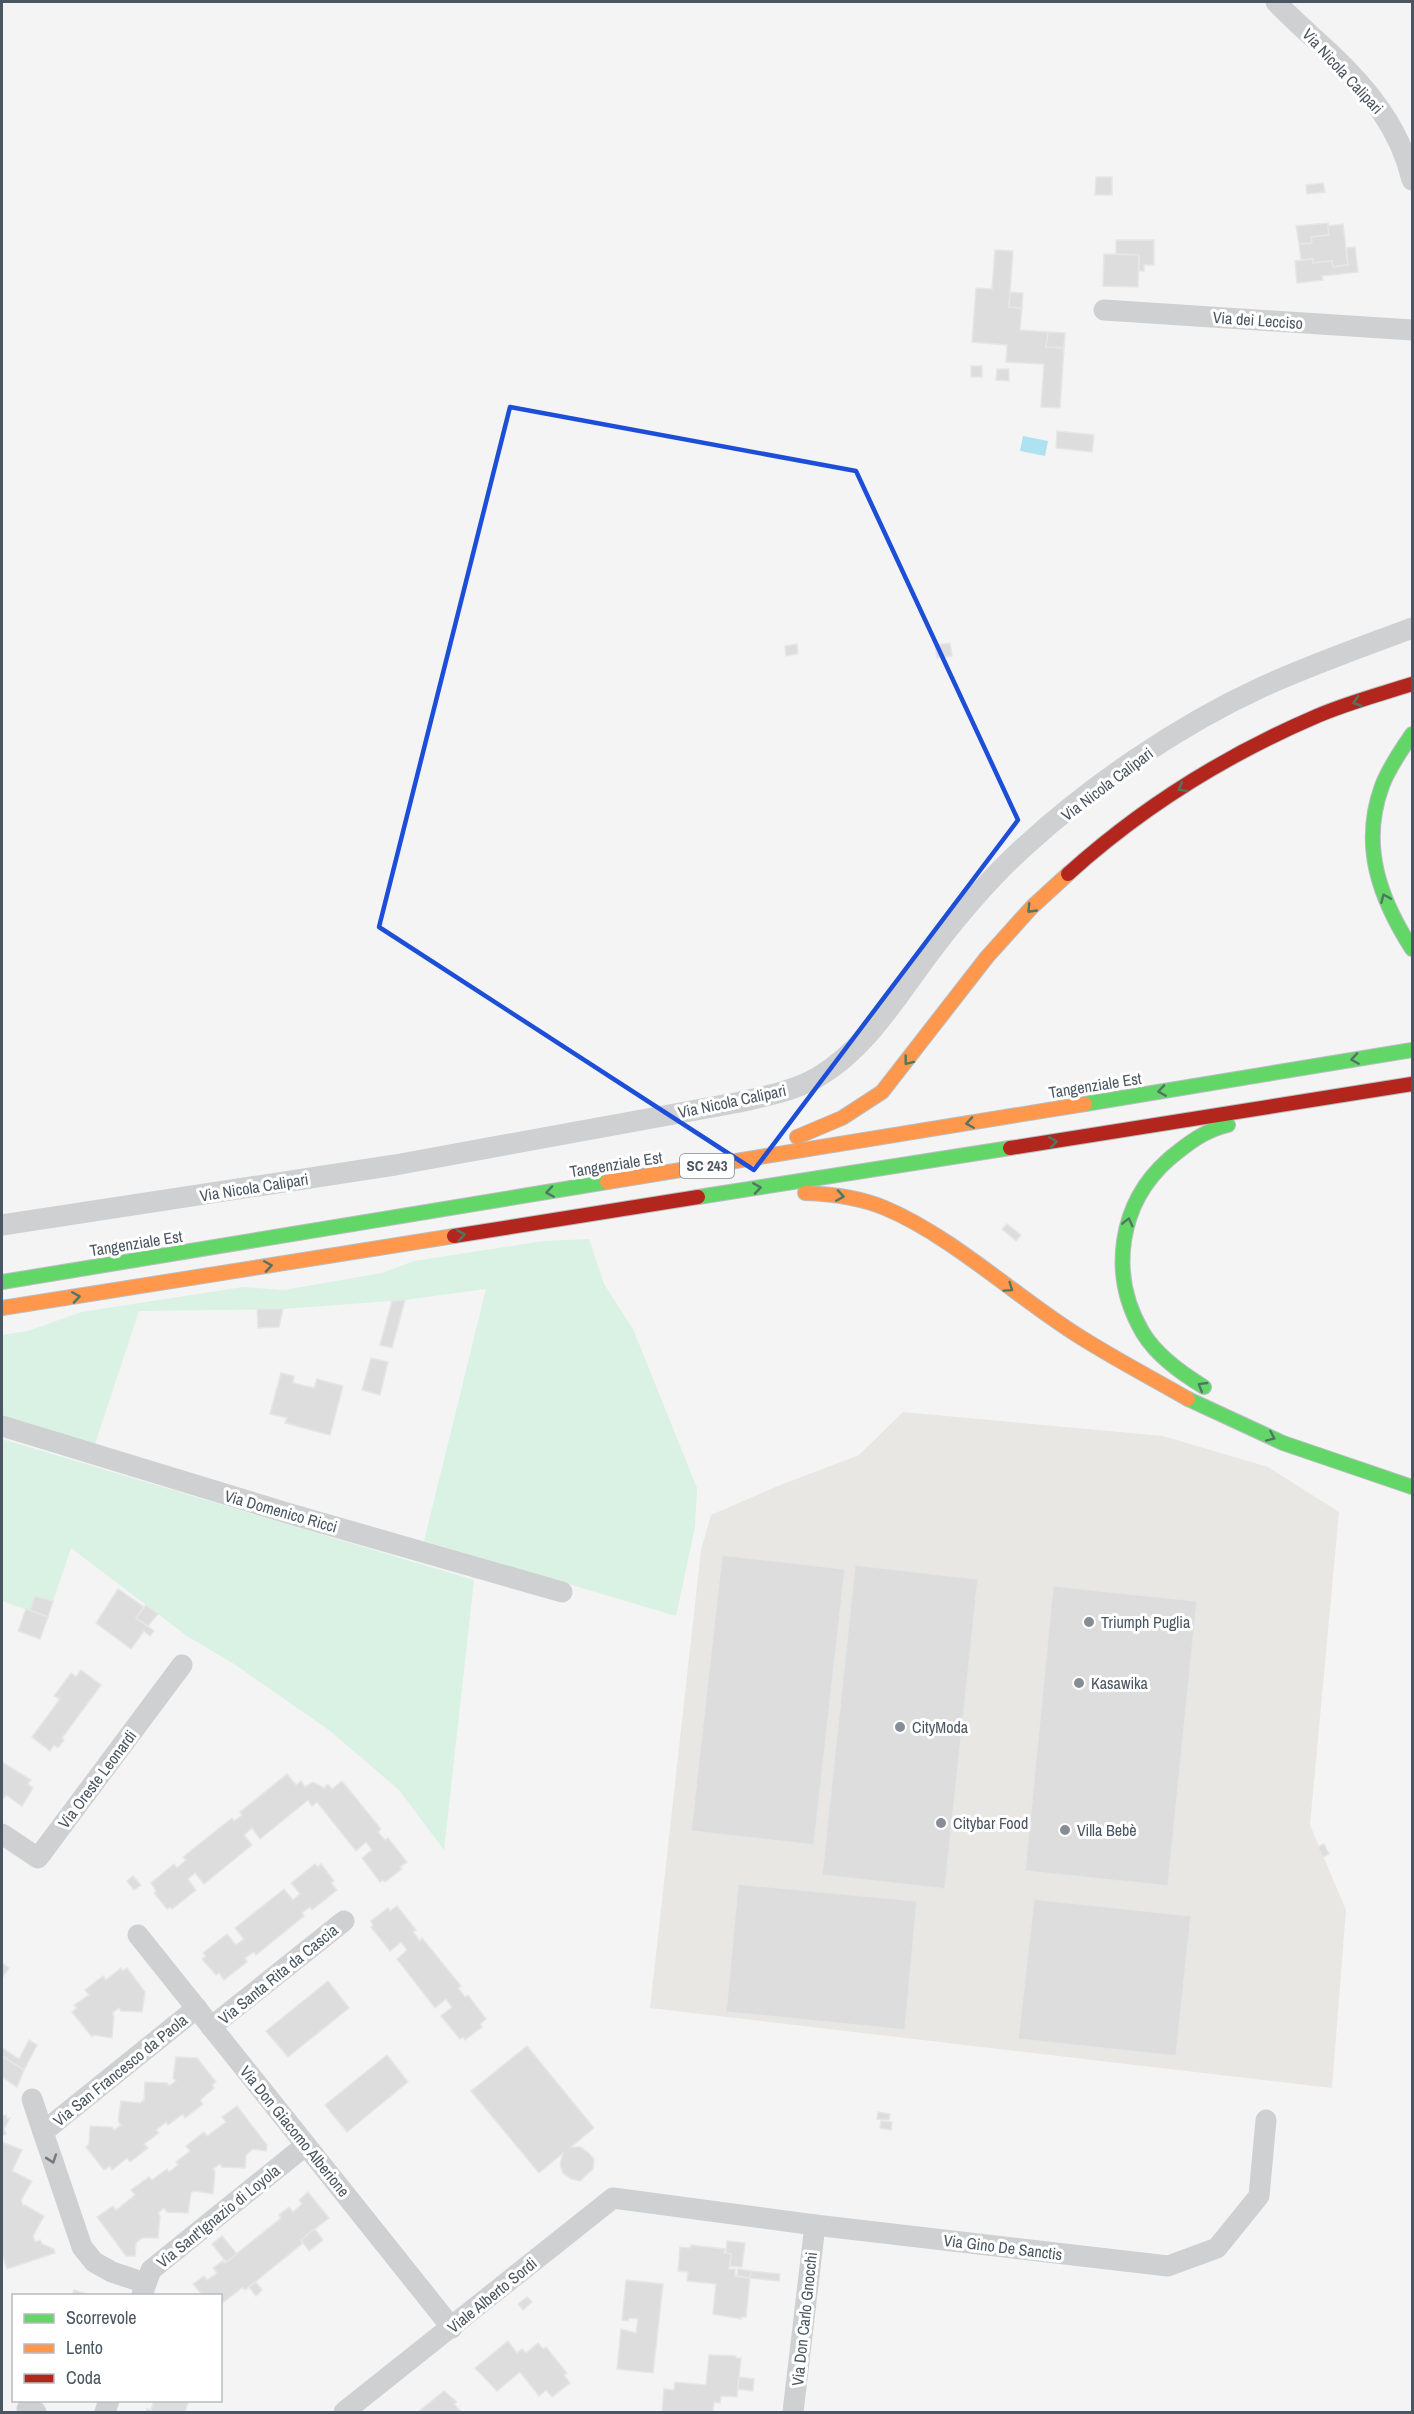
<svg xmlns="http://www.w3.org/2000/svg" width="1414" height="2414" font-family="'Archivo Narrow',sans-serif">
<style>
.commercial{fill:#e8e7e3}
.green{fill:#d9f2e3}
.water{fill:#aee2f0}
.building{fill:#ddddde;stroke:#e5e6e7;stroke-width:1.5}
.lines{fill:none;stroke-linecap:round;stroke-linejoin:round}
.fast-casing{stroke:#b9bec3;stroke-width:16}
.slow-casing{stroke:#b9bec3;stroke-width:16}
.jam-casing{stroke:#b9bec3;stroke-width:16}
.street{stroke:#ced0d2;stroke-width:21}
.fast{stroke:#63d668;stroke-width:14}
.slow{stroke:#ff974d;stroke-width:14}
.jam{stroke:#b3261e;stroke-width:14}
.oneway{stroke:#507663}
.oneway2{stroke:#727b83}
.marked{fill:none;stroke:#1d4ed8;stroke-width:4.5;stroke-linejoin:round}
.poi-dot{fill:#868d94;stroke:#fff;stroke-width:2}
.labels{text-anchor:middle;stroke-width:6;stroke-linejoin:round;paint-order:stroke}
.shield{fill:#fff;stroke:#808990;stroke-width:1.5}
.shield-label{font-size:15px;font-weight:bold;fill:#4a5661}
.street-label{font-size:16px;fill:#4a5661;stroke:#fff}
.poi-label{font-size:16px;fill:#4a5661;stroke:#fff;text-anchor:start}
</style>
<rect width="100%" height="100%" fill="#f4f4f4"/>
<polygon class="commercial" points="903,1412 1163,1436 1268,1467 1339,1512 1310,1825 1346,1910 1332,2088 650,2008 701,1550 711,1515 778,1486 859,1455"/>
<g class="green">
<polygon points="589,1239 604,1284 633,1329 697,1488 695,1527 676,1616 424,1541 486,1289 404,1300 283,1309 139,1311 95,1444 2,1417 2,1335 28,1331 81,1312 243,1287 284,1290 382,1273 414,1261 544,1241"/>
<polygon points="2,1439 474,1580 444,1850 399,1790 329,1730 234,1664 187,1636 71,1548 53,1601 35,1596 30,1611 2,1601"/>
</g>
<polygon class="water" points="1023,436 1048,441 1045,456 1020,451"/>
<g class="building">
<polygon points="1096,177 1112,177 1112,195 1095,195"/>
<polygon points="1323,183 1325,192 1307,194 1306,185"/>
<polygon points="1328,223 1329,235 1311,237 1312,243 1299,244 1296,226"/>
<polygon points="1343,224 1348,265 1333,267 1332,261 1313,263 1313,259 1301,260 1299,244 1312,243 1311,237 1329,235 1328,226"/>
<polygon points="1116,240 1154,240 1154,265 1144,265 1144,271 1139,271 1139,255 1116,254"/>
<polygon points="1355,247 1358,272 1322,276 1323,280 1297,283 1295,261 1313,259 1313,263 1332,261 1333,267 1348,265 1346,248"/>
<polygon points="995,250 1013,251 1009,307 1022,308 1020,330 1048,332 1046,347 1064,348 1060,408 1041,407 1044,364 1006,362 1007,345 972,342 976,288 992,289"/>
<polygon points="1104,254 1139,255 1138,287 1103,286"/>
<polygon points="1010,292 1023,293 1022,308 1009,307"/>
<polygon points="1048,332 1065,333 1064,348 1046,347"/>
<rect x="971" y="366" width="11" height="11"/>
<polygon points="997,369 1009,369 1009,381 996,380"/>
<polygon points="1057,431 1094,435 1092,452 1056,448"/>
<polygon points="950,643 952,656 937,658 935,645"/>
<polygon points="797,644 798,654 786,656 785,646"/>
<polygon points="1007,1224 1021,1235 1016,1241 1002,1229"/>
<polygon points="405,1300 392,1348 380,1345 392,1301"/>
<polygon points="257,1309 283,1309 279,1327 258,1328"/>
<polygon points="371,1358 388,1362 380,1395 362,1390"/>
<polygon points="281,1373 294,1376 293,1383 314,1388 317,1379 343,1386 330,1435 285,1423 287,1418 270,1414"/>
<polygon points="722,1555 845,1569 814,1845 691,1831"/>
<polygon points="855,1565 978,1579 945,1889 822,1875"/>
<polygon points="1053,1586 1197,1601 1168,1886 1025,1871"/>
<polygon points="118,1589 144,1607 136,1618 154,1631 150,1636 144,1631 131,1649 96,1623"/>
<polygon points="35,1596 53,1601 48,1617 30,1611"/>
<polygon points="146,1605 158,1614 148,1626 136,1618"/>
<polygon points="26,1609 48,1617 40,1639 18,1631"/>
<polygon points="81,1670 101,1685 62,1738 64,1740 58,1748 54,1745 50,1751 32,1737 60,1699 54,1696 71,1673 76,1677"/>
<polygon points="2,1762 31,1780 28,1784 33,1788 22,1806 6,1795 4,1798 2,1796"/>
<polygon points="287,1774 296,1785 301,1781 305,1787 313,1782 324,1788 328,1784 332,1789 342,1781 381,1829 378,1832 385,1840 388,1838 407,1862 400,1867 402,1869 385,1882 383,1880 380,1882 362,1858 372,1850 366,1842 356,1851 317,1802 312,1806 308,1800 260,1839 252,1828 244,1835 252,1845 204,1884 195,1873 188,1879 196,1890 172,1909 170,1907 167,1909 154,1893 156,1891 151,1883 174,1864 177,1868 186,1860 183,1857 232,1818 234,1821 242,1815 240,1812"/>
<polygon points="1324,1844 1329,1854 1323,1857 1318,1847"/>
<polygon points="315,1864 318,1867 321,1864 334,1881 331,1883 337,1890 312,1910 310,1907 302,1913 304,1916 256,1955 254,1952 245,1958 247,1962 224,1980 219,1973 216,1975 202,1959 206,1956 203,1953 227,1934 236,1945 244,1939 235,1928 284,1889 293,1900 300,1894 291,1883"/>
<polygon points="133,1876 141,1885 134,1890 127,1881"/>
<polygon points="738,1884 917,1901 905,2030 726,2012"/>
<polygon points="1034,1899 1191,1916 1176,2056 1018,2039"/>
<polygon points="397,1906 416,1930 413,1932 420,1941 422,1938 461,1986 458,1988 465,1997 468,1995 486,2019 480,2024 482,2027 465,2040 463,2037 460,2039 441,2016 452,2007 446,1999 435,2008 397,1959 407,1950 401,1942 390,1951 371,1927 373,1925 371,1921 388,1908 390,1911"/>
<polygon points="2,1963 9,1968 2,1978"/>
<polygon points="121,1968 123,1971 127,1968 145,1992 142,2012 121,2011 119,2008 112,2013 114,2016 112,2038 94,2035 92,2037 72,2012 77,2008 74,2005 89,1995 85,1990 103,1976 106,1980"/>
<polygon points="328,1981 349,2008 288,2057 266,2031"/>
<polygon points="29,2040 37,2045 24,2070 2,2056 2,2048 19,2059"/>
<polygon points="527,2046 594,2128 571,2147 580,2147 588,2152 594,2159 593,2169 580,2181 571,2179 563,2173 560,2165 563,2153 539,2173 471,2091"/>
<polygon points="387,2055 408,2082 347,2132 325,2105"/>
<polygon points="2,2056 24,2070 17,2087 2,2077"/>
<polygon points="176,2057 197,2058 216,2082 212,2085 214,2088 200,2100 203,2104 185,2118 183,2114 168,2125 166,2122 156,2130 159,2133 144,2144 148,2148 130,2162 127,2158 112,2170 110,2166 104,2170 86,2147 89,2144 90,2126 112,2127 114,2130 121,2125 118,2121 121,2101 140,2103 144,2100 145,2082 167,2083 169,2086 176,2081 173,2078"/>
<polygon points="237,2106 267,2145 266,2151 253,2149 246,2155 245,2168 222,2167 220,2164 213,2169 215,2172 213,2194 194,2191 191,2193 188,2213 167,2212 164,2208 158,2213 160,2216 158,2238 142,2238 136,2243 135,2256 126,2256 97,2217 113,2206 116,2210 135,2195 131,2190 149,2177 152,2180 167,2169 169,2172 178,2165 176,2162 190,2151 186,2146 204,2132 207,2136 226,2122 222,2117"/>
<polygon points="878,2112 890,2114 889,2120 877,2119"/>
<polygon points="6,2115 7,2119 10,2118 4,2129 6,2134 2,2136 2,2116"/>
<polygon points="881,2121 892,2122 891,2130 880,2128"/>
<polygon points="2,2142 22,2150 12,2171 32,2181 21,2200 23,2206 25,2205 44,2216 33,2236 35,2242 40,2240 42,2244 54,2249 55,2253 7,2269 2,2254"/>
<polygon points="308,2192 329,2218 301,2240 303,2243 245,2290 243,2287 220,2305 220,2296 203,2296 193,2284 204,2276 207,2280 217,2273 213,2268 223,2261 225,2263 281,2218 279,2215 289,2207 293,2212 302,2204 299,2200"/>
<polygon points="315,2229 323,2240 309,2251 301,2240"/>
<polygon points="222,2236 237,2254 226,2262 212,2244"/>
<polygon points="727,2241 745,2243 742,2267 730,2266 731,2254 726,2253"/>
<polygon points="691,2245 725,2249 724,2253 731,2254 729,2269 735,2269 735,2276 750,2278 746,2317 741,2317 741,2319 713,2314 716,2284 687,2281 688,2272 678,2271 680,2247 690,2248"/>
<polygon points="738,2269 751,2271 750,2278 737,2276"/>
<polygon points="751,2271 780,2274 779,2281 750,2278"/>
<polygon points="626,2280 663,2284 653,2373 617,2369 621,2329 636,2333 638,2319 629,2318 628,2321 622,2320"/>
<polygon points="256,2282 262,2290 256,2296 249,2287"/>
<polygon points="74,2290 92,2296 72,2296"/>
<polygon points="527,2297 532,2302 523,2310 518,2304"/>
<polygon points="508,2341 517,2353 522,2349 526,2353 538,2343 543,2349 546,2347 567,2373 564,2375 570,2383 552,2397 546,2390 539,2396 520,2372 497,2391 475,2368"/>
<polygon points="709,2355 736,2356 736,2358 741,2358 737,2397 721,2396 720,2403 714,2402 713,2412 662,2412 664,2389 674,2390 675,2382 706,2385"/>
<polygon points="739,2377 754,2379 753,2391 738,2389"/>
<polygon points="444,2391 457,2402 454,2404 461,2412 418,2412"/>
<polygon points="154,2400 189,2400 185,2412 146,2412 147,2409 151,2410"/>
</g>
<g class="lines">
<g class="fast-casing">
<g id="fast">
<path d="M1412,734c-11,17 -23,33 -30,52 -22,60 -2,113 30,163"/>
<polyline points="1085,1104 1412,1050"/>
<polyline points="698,1197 1010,1148"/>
<polyline points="2,1282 607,1182"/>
<path d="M1204,1387c-23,-14 -47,-31 -61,-54 -35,-59 -24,-130 26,-174 18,-15 36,-29 59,-34"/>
<polyline points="1188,1399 1283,1443 1412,1487"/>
</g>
</g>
<g class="slow-casing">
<g id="slow">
<polyline points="797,1137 842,1118 882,1092 987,957 1032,907 1068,874"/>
<polyline points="607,1182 1085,1104"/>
<path d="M805,1193c27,1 54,4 80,15 66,28 128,86 189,125 37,24 76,44 114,66"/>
<polyline points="2,1308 454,1236"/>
</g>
</g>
<g class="jam-casing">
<g id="jam">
<path d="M1068,874c73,-66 158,-119 249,-158 30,-13 64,-22 95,-32"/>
<polyline points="1010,1148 1412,1084"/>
<polyline points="454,1236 698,1197"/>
</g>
</g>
<g class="street">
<path d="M1276,2c17,18 36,34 54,51 38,36 70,75 82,127"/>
<polyline points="1104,310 1412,330"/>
<path d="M2,1225l393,-60 345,-63c26,-6 54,-11 78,-25 51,-30 82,-86 117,-131 27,-35 56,-69 88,-98 67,-62 155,-122 237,-160 50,-23 102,-41 152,-60"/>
<polyline points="2,1426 287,1513 562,1592"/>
<polyline points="2,1834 38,1858 182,1665"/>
<polyline points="138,1935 452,2328"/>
<polyline points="211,2027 344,1921"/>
<polyline points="32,2099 43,2132"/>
<polyline points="145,2283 112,2272 94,2262 82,2247 43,2132 197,2008"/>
<polyline points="142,2295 151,2270 306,2145"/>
<polyline points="27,2409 36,2412"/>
<polyline points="105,2412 109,2400"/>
<polyline points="344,2412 613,2198 815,2225 1168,2266 1217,2248 1259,2196 1266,2120"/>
<polyline points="793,2412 815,2225"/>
</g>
<use href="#fast" class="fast"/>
<use href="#slow" class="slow"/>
<use href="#jam" class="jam"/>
</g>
<defs><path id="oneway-chevron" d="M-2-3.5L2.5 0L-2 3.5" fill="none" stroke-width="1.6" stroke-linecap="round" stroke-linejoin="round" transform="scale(1.5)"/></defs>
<g class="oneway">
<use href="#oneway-chevron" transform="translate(1357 702) rotate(161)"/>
<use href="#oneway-chevron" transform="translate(1182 788) rotate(149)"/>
<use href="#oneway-chevron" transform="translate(1385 898) rotate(-113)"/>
<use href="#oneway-chevron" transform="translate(1031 909) rotate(134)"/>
<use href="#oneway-chevron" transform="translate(1355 1059) rotate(171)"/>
<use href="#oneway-chevron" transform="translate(908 1061) rotate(128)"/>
<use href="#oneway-chevron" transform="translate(1162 1091) rotate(171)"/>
<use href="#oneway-chevron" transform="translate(970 1123) rotate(171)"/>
<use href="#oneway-chevron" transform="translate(1053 1142) rotate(-9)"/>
<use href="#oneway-chevron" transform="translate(757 1188) rotate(-9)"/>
<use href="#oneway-chevron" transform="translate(550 1192) rotate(171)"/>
<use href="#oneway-chevron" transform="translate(840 1196) rotate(9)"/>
<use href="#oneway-chevron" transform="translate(1128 1222) rotate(-76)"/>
<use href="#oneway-chevron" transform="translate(461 1235) rotate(-9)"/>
<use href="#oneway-chevron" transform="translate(268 1266) rotate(-9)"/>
<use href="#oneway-chevron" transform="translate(1009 1288) rotate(35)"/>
<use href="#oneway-chevron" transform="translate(76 1297) rotate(-9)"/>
<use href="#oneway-chevron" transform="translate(1202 1386) rotate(-149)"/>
<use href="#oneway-chevron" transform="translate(1271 1437) rotate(24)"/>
</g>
<use class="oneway2" href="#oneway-chevron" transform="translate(52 2159) rotate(71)"/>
<path class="marked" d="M510,407l346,64 162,349 -264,350 -375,-243z"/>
<g class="poi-dot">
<circle cx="1089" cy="1622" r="6"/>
<circle cx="1079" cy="1683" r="6"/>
<circle cx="900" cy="1727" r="6"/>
<circle cx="941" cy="1823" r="6"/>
<circle cx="1065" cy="1830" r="6"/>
</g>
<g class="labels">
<rect class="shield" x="680" y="1154" width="54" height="24" rx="4.5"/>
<g class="shield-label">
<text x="707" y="1171">SC 243</text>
</g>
<g class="street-label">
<text transform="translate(1343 71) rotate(47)" y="6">Via Nicola Calipari</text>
<text transform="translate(1258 320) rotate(4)" y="6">Via dei Lecciso</text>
<text transform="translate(1107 784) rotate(-37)" y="6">Via Nicola Calipari</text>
<text transform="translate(1095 1085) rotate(-9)" y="6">Tangenziale Est</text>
<text transform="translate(732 1101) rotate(-12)" y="6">Via Nicola Calipari</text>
<text transform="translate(616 1164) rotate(-9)" y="6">Tangenziale Est</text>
<text transform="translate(254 1187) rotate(-9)" y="6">Via Nicola Calipari</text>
<text transform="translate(136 1243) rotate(-9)" y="6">Tangenziale Est</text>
<text transform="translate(281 1511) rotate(16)" y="6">Via Domenico Ricci</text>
<text transform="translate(97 1779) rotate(-53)" y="6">Via Oreste Leonardi</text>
<text transform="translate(278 1974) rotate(-39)" y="6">Via Santa Rita da Cascia</text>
<text transform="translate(120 2070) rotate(-39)" y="6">Via San Francesco da Paola</text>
<text transform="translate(295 2131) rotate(51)" y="6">Via Don Giacomo Alberione</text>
<text transform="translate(218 2216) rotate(-39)" y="6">Via Sant'Ignazio di Loyola</text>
<text transform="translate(1003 2247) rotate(7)" y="6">Via Gino De Sanctis</text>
<text transform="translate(492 2295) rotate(-39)" y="6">Viale Alberto Sordi</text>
<text transform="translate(804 2319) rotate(-84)" y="6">Via Don Carlo Gnocchi</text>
</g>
<g class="poi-label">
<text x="1101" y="1628">Triumph Puglia</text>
<text x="1091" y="1689">Kasawika</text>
<text x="912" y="1733">CityModa</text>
<text x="953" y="1829">Citybar Food</text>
<text x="1077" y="1836">Villa Bebè</text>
</g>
</g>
<rect width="1414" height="2414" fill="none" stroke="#4a5661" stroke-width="6"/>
<rect x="12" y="2294" width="210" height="108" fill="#ffffff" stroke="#b7bbc0" stroke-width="1.5"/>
<rect x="24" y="2314" width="30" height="9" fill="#63d668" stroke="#b7bbc0" stroke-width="1.5"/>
<text x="66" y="2324" font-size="18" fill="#4a5661">Scorrevole</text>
<rect x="24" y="2344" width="30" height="9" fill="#ff974d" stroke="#b7bbc0" stroke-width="1.5"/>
<text x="66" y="2354" font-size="18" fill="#4a5661">Lento</text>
<rect x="24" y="2374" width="30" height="9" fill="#b3261e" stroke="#b7bbc0" stroke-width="1.5"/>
<text x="66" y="2384" font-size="18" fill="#4a5661">Coda</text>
</svg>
